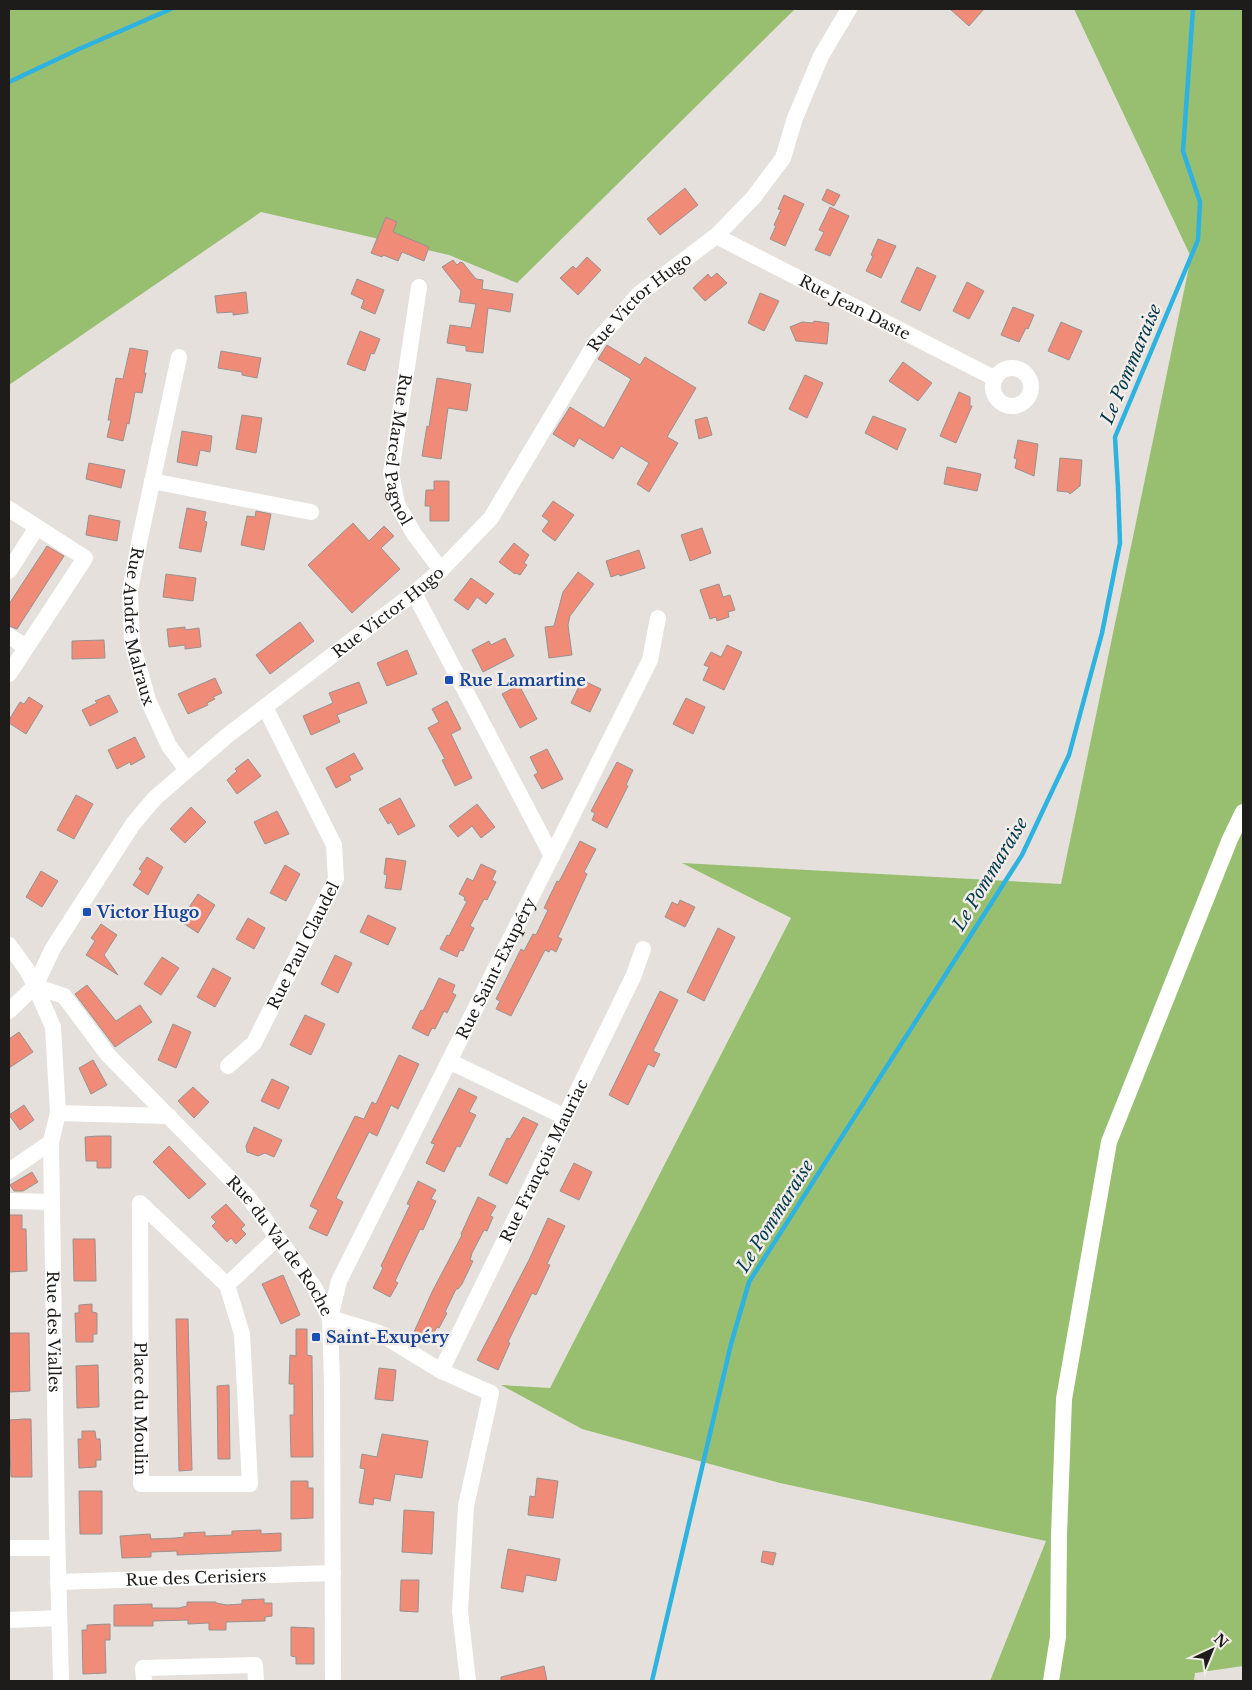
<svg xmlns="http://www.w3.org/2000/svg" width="1252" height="1690" font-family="'Libre Baskerville',serif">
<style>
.green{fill:#98bf70}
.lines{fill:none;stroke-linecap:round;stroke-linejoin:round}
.stream{stroke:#2eb2e0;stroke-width:4.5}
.building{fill:#ef8b76;stroke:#999291}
.minor{stroke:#fff;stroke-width:16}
.transit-dot{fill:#1a4fb4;stroke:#f3ede9;stroke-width:2}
.labels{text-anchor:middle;stroke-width:5;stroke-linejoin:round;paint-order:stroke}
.street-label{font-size:16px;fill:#1e1c1a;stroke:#f3ede9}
.transit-label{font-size:16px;font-weight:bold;fill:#164399;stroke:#f3ede9;text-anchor:start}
.water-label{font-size:18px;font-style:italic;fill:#003a4c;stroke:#f3ede9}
</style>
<rect width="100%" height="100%" fill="#e5e0db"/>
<g class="green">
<polygon points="9,9 795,9 517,283 449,255 261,212 9,385"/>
<polygon points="1074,9 1243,9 1243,1666 1195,1673 1194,1681 990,1681 1046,1541 780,1483 582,1429 501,1385 550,1388 791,918 682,863 1061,884 1191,257"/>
</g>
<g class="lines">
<g class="stream">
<polyline points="9,82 79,49 171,9"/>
<polyline points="652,1681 731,1344 749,1282 1022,855 1069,755 1102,633 1120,543 1118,488 1115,437 1198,240 1200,202 1183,151 1193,9"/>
</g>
</g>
<g class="building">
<polygon points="950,9 984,9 969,26"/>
<polygon points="685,188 698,205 660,235 647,219"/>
<polygon points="827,189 840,195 834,206 822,200"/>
<polygon points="784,195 804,204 785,246 770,239 776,226 774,225 781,210 778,209"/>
<polygon points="830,207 849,216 830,256 815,250 824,232 819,230"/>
<polygon points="386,217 397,222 393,232 429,247 424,261 402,252 398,261 383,255 382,257 371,253"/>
<polygon points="878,239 896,246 881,278 866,271 873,256 871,255"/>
<polygon points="587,257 601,270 578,295 560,278 573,266 576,269"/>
<polygon points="453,260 457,265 460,262 463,263 476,279 483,280 482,289 513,294 510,312 488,308 483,353 466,351 466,346 447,343 450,325 471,328 476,304 459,302 461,291 442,267"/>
<polygon points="917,267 936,276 920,311 901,302"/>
<polygon points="717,273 727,283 705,301 693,288 708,274 711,278"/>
<polygon points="357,279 384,290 375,314 361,308 364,300 351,294"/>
<polygon points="967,282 984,291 969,319 953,311"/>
<polygon points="246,292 248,313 233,315 233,312 217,313 215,296"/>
<polygon points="760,293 779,301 764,331 748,323"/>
<polygon points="1013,307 1034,315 1028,329 1026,328 1019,342 1001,335"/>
<polygon points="814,321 829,323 827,344 796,341 790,327 802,322 813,323"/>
<polygon points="1061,322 1082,331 1069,360 1048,351"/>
<polygon points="360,331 380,339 374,354 371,353 365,371 347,364"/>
<polygon points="607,345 640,365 645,357 696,388 667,437 678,443 649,492 637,484 649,463 621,446 613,459 579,438 574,447 553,434 570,407 604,428 631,379 598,359"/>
<polygon points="130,348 148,351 144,373 146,373 142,393 135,392 129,424 127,423 123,441 107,437 111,420 108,420 116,378 123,379"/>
<polygon points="221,351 261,358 257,378 242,375 242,372 218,368"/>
<polygon points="903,362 932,383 918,401 889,381"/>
<polygon points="805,375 823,383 807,418 789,409"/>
<polygon points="437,378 471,384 467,411 448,408 441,459 422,456 427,426 429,427"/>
<polygon points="959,392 970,397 970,406 972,406 956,443 940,436"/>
<polygon points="242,415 262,418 256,453 236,449"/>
<polygon points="873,416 906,429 897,450 865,433"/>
<polygon points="707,417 712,435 699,439 695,420"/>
<polygon points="182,431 212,436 210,452 200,450 197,466 177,462"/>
<polygon points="1018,440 1038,444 1034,476 1015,468 1017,459 1014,458"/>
<polygon points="1060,458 1082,460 1080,486 1070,494 1068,492 1057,491"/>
<polygon points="89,463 125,470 121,488 86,479"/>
<polygon points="947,467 981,474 977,491 944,484"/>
<polygon points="434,481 449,481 449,521 430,521 430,506 425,506 426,490 434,490"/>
<polygon points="553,501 574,515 555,541 542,531 549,521 542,516"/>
<polygon points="187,508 206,512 204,521 207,522 201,552 179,548"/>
<polygon points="256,511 271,514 264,550 241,545 247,516 255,517"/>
<polygon points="89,515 120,521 117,541 86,535"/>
<polygon points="353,523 369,541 384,526 394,536 381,548 400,569 352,613 308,565"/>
<polygon points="702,528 711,553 690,561 681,535"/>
<polygon points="514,543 529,555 524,563 527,565 520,575 516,573 515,574 499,562"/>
<polygon points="47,546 64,556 17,629 9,626 9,604"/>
<polygon points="639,550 645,568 620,576 619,574 611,577 606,561"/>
<polygon points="578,572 594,584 570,616 568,625 572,655 549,658 545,627 554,626 563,592"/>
<polygon points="166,574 196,578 193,601 163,597"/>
<polygon points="471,578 494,594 486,604 477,597 468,610 454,600"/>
<polygon points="719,584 723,597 730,595 735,610 728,612 729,617 717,621 716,617 710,619 700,590"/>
<polygon points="300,622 314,641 270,674 256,655"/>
<polygon points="185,627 185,630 199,628 201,647 185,649 185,645 169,647 167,629"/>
<polygon points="505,638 514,656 483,672 472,650 489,641 491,645"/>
<polygon points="104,640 105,658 72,659 72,641"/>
<polygon points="727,645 742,652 724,690 703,680 709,667 704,665 711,652 721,657"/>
<polygon points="407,650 417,674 387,686 377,663"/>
<polygon points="215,678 222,693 213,697 215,699 207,703 208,705 188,714 178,694"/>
<polygon points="582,680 601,689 590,712 571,703"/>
<polygon points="359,682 367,703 337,715 340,722 311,735 303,716 333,703 329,693"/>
<polygon points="519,685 537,719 520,728 502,694"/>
<polygon points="109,695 118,712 90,726 82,710 97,703 95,701"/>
<polygon points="29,697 43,706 26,734 9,723 9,720 20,702 24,704"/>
<polygon points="686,698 705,707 693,734 673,724"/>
<polygon points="447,701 461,729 451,734 472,778 455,786 442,760 445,759 428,728 439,722 432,709"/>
<polygon points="135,737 145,757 131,765 130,762 117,769 108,750"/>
<polygon points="547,749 563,779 542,789 534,775 538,773 530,757"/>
<polygon points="354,753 363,769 349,776 351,780 336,788 326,768"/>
<polygon points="248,759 261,776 237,794 227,780 237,771 235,769"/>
<polygon points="617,762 633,770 626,785 628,786 607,828 592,820 595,813 591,811"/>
<polygon points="76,795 93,804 74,839 57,830"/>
<polygon points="400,798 415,826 398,835 391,822 388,824 379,809"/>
<polygon points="477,804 495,827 481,838 472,826 458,837 449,826"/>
<polygon points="191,807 206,822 185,843 170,829"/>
<polygon points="277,811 289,834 265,844 254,822"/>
<polygon points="580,841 596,849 584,872 587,874 558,937 562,939 556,952 551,949 549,952 545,950 511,1016 496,1009 500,1001 496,999 521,949 524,951 533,934 536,935 548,910 544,908 557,881 559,882"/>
<polygon points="147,857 163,867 148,895 133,885 142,871 139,869"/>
<polygon points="386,858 406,861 401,890 385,888 387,875 384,874"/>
<polygon points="481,864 496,871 492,880 496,882 487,900 484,899 470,926 474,928 463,951 460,950 457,957 440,949 447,935 449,936 467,901 464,900 465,897 459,894 467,878 473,881"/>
<polygon points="285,865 300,874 286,901 270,893"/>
<polygon points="41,871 58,881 42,907 26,897"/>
<polygon points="198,894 215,905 198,933 180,921"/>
<polygon points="680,900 695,907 685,927 665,917 672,902 678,905"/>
<polygon points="368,915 396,928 388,945 360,932"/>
<polygon points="248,918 265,928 254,949 236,939"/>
<polygon points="101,924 117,935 104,955 118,975 86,955 95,941 91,938"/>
<polygon points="718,928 735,937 704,1001 687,992"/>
<polygon points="335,955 352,963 338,993 321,984"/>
<polygon points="162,957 179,968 161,995 144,984"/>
<polygon points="213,968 231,978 215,1007 197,997"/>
<polygon points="439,978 455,985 452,993 456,995 447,1013 444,1011 435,1029 432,1028 428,1036 412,1028 421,1010 423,1011"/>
<polygon points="87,985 116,1021 140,1005 152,1022 115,1047 75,994"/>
<polygon points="660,991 678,1000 653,1051 660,1054 654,1067 648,1064 628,1105 609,1095"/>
<polygon points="305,1015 325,1024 311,1055 290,1045"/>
<polygon points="173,1024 191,1032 176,1068 158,1060"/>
<polygon points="19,1032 33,1052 9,1068 9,1039"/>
<polygon points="399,1055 419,1064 398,1109 391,1105 377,1136 369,1132 336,1198 343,1202 327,1236 309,1228 318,1210 310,1206 355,1116 364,1119 372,1102 376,1104"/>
<polygon points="93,1060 107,1085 91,1094 79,1068"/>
<polygon points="272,1079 289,1087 279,1109 261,1101"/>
<polygon points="193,1087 209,1102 194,1118 178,1101"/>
<polygon points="459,1088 477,1097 469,1112 476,1115 460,1147 457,1146 444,1172 426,1163 435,1144 431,1143"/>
<polygon points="24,1105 34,1120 20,1130 9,1115"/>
<polygon points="523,1117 538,1124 507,1184 489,1175 507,1138 510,1139"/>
<polygon points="254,1127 282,1140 274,1157 265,1153 258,1156 247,1152 246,1146"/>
<polygon points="98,1136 111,1136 111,1168 97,1168 97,1161 86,1161 85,1137"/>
<polygon points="169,1146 206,1184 189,1199 153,1162"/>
<polygon points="574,1163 592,1172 579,1200 560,1191"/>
<polygon points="32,1172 38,1182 23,1191 14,1191 10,1185"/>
<polygon points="418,1181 436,1190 431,1199 436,1201 423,1230 420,1229 395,1281 398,1283 390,1297 373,1288 383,1268 381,1266 410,1205 407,1204"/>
<polygon points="478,1197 496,1206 490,1216 493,1217 487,1231 484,1230 472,1253 470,1260 473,1261 462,1284 458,1289 456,1289 445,1312 447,1313 439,1328 437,1327 430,1340 414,1332 432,1292 462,1235 461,1234"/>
<polygon points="226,1204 245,1225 241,1229 246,1234 236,1244 231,1238 227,1242 212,1226 216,1222 211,1217"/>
<polygon points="9,1215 22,1215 22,1229 26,1229 27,1271 9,1272"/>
<polygon points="548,1218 565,1226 547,1264 550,1265 536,1295 532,1293 508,1342 510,1343 498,1370 477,1360 530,1258"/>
<polygon points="73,1239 95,1239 96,1281 74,1281"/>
<polygon points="283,1275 300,1315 281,1324 262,1284"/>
<polygon points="92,1304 92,1312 97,1313 97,1334 93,1334 93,1342 76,1342 75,1313 79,1313 79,1305"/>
<polygon points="176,1319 188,1319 192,1470 179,1471"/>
<polygon points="296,1329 307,1329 307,1355 312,1356 313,1457 291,1457 290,1415 294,1415 294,1384 289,1384 290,1355 296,1356"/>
<polygon points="9,1333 29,1333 30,1391 9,1392"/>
<polygon points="98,1365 99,1407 77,1408 76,1366"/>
<polygon points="379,1368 396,1370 393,1401 375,1399"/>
<polygon points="229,1385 230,1459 218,1459 217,1386"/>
<polygon points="25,1419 31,1419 32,1477 11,1477 9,1420"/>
<polygon points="82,1431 95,1431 96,1439 100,1439 101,1460 96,1460 96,1467 79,1468 78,1439 82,1439"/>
<polygon points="382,1434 428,1441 422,1478 395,1474 390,1501 374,1498 373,1505 359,1503 365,1469 360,1468 362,1454 377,1457"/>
<polygon points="537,1478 558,1481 553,1518 528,1515 530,1496 535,1497"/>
<polygon points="291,1481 308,1481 308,1488 313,1488 313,1518 291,1519"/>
<polygon points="79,1491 102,1491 102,1534 80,1534"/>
<polygon points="404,1510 434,1512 432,1554 402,1552"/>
<polygon points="261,1530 261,1534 281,1533 281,1551 177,1555 177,1551 151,1552 151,1557 122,1558 120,1536 150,1534 151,1539 176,1538 184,1537 184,1533 205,1532 205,1536 232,1535 232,1531"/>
<polygon points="508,1549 560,1559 556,1581 526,1575 523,1592 501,1588"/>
<polygon points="763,1551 776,1553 773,1565 761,1562"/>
<polygon points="401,1580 419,1580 418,1612 400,1611"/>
<polygon points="264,1599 264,1603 272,1603 272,1616 265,1617 265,1621 226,1622 226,1630 209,1630 209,1623 188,1624 188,1620 153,1621 153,1626 114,1626 114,1605 152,1604 152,1608 179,1608 187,1606 187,1602 216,1602 216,1603 227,1605 242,1604 242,1600"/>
<polygon points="110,1624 110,1640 105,1640 106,1673 83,1674 82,1630 87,1630 87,1625"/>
<polygon points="291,1627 314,1628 314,1664 296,1664 296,1657 291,1656"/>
<polygon points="544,1666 547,1681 501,1681 501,1677"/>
</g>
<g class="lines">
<g class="minor">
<path id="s1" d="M716,236l278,142"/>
<path id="s2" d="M419,287l-28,186 6,31 17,30 27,36"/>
<path id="s3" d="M179,357l-39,181 -10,53 2,52 16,57 21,46 18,24"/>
<circle cx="1012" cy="387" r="19"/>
<polyline points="152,481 311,512"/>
<polyline points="9,509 85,558 9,674"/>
<polyline points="9,571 37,527"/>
<polyline points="414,593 552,856"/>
<polyline points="9,636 26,647"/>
<path id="s4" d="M9,945l18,25 8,16 18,41 5,86 -7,29 6,386 4,153"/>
<path id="s5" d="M35,986l29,10 44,59 140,142 66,90 16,31 2,63 1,300"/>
<path id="s6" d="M9,1011l26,-25 18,-38 80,-124 22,-26 73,-63 186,-142 27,-23 50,-52 105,-176 43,-48 77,-58 37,-38 30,-40 12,-40 26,-62 28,-47"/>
<polyline points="449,1061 565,1117"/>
<path id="s7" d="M228,1066l26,-23 82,-164 -2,-34 -69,-138"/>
<polyline points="58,1113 169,1116"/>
<polyline points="9,1171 51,1142"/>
<polyline points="9,1201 52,1202"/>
<path id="s8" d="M227,1285l-87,-82 1,281h109l-8,-150 -15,-49 51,-48"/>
<path id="s9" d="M330,1318l9,-37 311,-621 8,-42"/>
<polyline points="330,1318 379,1333 441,1371 491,1393 466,1506 460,1611 468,1681"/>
<path id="s10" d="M441,1371l193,-396 9,-26"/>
<polyline points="9,1548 57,1548"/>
<path id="s11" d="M58,1582l275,-9"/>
<polyline points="9,1620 59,1618"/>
<polyline points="144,1681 143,1668 255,1665 256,1681"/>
<polyline points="1051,1681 1058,1637 1059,1535 1064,1399 1109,1142 1230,839 1243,812"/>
</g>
</g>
<g class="transit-dot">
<rect x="444" y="675" width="10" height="10" rx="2.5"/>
<rect x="82" y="907" width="10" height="10" rx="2.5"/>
<rect x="311" y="1332" width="10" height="10" rx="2.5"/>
</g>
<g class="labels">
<g class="street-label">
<text dy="6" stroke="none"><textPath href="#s6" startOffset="962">Rue Victor Hugo</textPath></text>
<text dy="6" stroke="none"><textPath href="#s1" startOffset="156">Rue Jean Daste</textPath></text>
<text dy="6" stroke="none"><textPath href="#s2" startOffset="165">Rue Marcel Pagnol</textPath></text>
<text dy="6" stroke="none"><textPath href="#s6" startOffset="558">Rue Victor Hugo</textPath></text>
<text dy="6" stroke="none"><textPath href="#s3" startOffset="275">Rue André Malraux</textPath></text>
<text dy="6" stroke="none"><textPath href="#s7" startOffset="144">Rue Paul Claudel</textPath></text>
<text dy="6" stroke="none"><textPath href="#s9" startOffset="388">Rue Saint-Exupéry</textPath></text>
<text dy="6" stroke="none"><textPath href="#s10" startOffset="234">Rue François Mauriac</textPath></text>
<text dy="6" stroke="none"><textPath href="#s5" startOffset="362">Rue du Val de Roche</textPath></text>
<text dy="6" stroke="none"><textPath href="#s4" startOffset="399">Rue des Vialles</textPath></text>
<text dy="6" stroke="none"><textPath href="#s8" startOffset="325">Place du Moulin</textPath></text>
<text dy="6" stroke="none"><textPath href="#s11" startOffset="138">Rue des Cerisiers</textPath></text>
</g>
<g class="transit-label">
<text x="459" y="686">Rue Lamartine</text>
<text x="97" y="918">Victor Hugo</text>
<text x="326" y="1343">Saint-Exupéry</text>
</g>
<g class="water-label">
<text transform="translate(1131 364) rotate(-67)" y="6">Le Pommaraise</text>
<text transform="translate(990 874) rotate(-59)" y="6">Le Pommaraise</text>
<text transform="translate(775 1216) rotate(-58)" y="6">Le Pommaraise</text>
</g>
</g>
<rect width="1252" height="1690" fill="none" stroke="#1e1c1a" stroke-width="20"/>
<g transform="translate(1212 1650) rotate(44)" stroke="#f3ede9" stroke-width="4" paint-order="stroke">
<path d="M0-4L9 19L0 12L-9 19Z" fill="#1e1c1a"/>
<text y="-8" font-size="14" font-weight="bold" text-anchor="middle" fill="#1e1c1a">N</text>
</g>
</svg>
